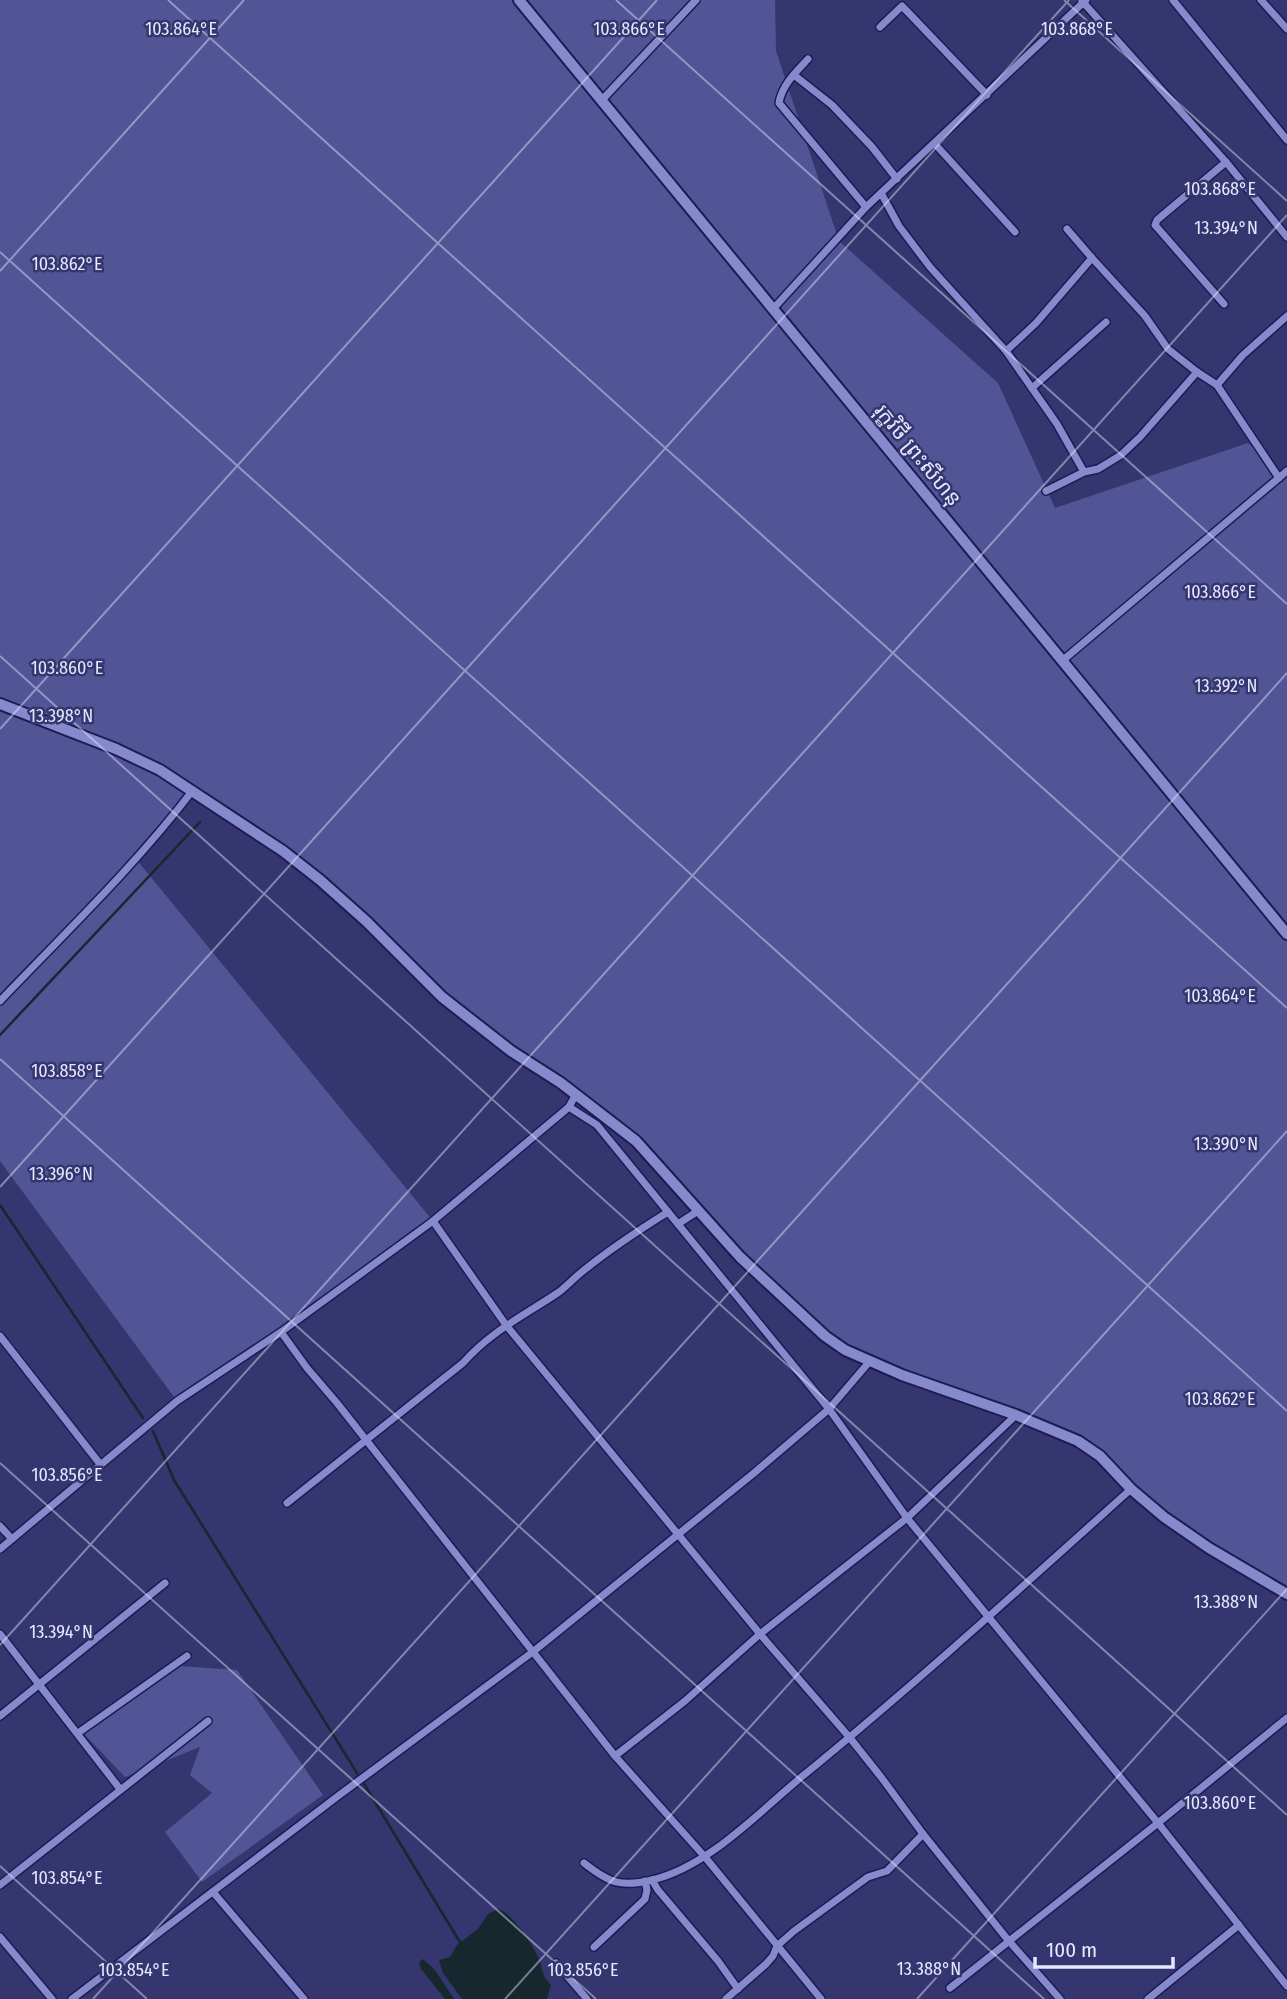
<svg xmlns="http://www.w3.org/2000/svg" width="1287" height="1999" font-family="'Fira Sans Condensed','Noto Sans Khmer',sans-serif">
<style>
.green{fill:#525595}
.water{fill:#16282e}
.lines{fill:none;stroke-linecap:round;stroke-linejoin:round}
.stream{stroke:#16282e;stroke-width:2.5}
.street-casing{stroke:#1e1a52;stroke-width:10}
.secondary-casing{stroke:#1e1a52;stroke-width:14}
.street{stroke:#858acd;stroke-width:7}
.secondary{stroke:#858acd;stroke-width:10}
.ticks{fill:none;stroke:#e5e8fe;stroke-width:2;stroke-opacity:0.45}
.labels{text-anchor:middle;stroke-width:5;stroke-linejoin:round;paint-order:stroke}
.street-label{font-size:21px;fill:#e5e8fe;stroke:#35356f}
.ticks-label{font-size:18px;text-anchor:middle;fill:#e5e8fe;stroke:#35356f;stroke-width:5;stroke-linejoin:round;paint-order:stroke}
</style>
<rect width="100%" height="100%" fill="#35356f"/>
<g class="green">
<polygon points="0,0 775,0 776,51 839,241 998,383 1055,508 1248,443 1287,477 1287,1594 1209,1548 1078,1441 845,1350 740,1257 636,1141 442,997 320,880 193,790 136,859 433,1221 281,1332 177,1401 0,1161"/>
<polygon points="179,1666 237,1670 323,1795 202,1882 165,1832 212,1793 190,1775 200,1747 125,1777 84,1734"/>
</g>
<g class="water">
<path d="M498,1909c14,4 33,33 39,46 7,13 3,19 14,30l-4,14h-85l-19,-26 -4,-13 11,-3 7,-12 21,-16 10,-15z"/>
<polygon points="423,1959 435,1970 454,1999 445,1999 421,1969 419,1963"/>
</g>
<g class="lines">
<g class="stream">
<polyline points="0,1035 200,822"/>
<polyline points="0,1205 143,1418"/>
<polyline points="153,1431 174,1480 372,1797 461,1944"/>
</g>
<g class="street-casing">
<g id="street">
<polyline points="1173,0 1287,140"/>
<polyline points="1261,0 1287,29"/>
<polyline points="1082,1 1226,162 1287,237"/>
<polyline points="880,27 902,6 987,95"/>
<path d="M808,59c-12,13 -26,26 -29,44l87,104"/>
<polyline points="794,75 832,105 872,147 897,179"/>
<polyline points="601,101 696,0"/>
<polyline points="935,144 1015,232"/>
<polyline points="881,193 899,226 930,267 1006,351 1036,323 1092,258 1145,316 1168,349 1197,372 1217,385"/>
<polyline points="1067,229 1092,258"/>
<polyline points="1224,304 1155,225 1157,220 1226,162"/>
<polyline points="773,309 866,207 1086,0"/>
<polyline points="1006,351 1057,424 1084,472"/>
<polyline points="1032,388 1106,322"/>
<polyline points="1279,478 1217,385 1243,355 1287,316"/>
<polyline points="1046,491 1084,472 1098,469 1121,455 1140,437 1197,372"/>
<polyline points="1062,661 1287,471"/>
<path d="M0,1001c66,-69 135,-135 193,-211"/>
<polyline points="569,1107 597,1125 829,1409 907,1518 1158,1823 1287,1986"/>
<polyline points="433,1221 506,1325 760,1634 850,1738 881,1777 923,1834 1008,1940 1060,1999"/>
<polyline points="678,1224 698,1211"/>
<polyline points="281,1332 307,1368 337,1403 615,1756 705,1857 821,1999"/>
<polyline points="0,1336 100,1464"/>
<path d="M287,1503l176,-140c28,-32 62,-48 96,-71 8,-6 16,-15 24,-21 27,-22 56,-41 85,-59"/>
<polyline points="0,1526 12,1539"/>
<polyline points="0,1549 177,1401 281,1332 433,1221 569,1107 576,1094"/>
<polyline points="0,1634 120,1789"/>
<polyline points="0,1716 165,1583"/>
<polyline points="78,1733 187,1656"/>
<polyline points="615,1756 685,1701 760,1634 907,1518 1016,1415"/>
<path d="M584,1863c24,19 36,25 68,17 55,-13 104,-65 147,-101 114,-93 223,-192 332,-290"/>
<polyline points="652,1880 658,1890 718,1961 738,1989"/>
<polyline points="0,1885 208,1721"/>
<polyline points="213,1892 304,1999"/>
<polyline points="0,1937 52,1999"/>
<polyline points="594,1947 645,1899 647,1890 645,1881"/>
<polyline points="556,1963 587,1999"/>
<polyline points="950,1988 1158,1823 1287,1718"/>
<polyline points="72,1999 338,1796 534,1651 754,1473 829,1409 870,1361"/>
<polyline points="726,1999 766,1964 773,1956 777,1946 794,1931 868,1877 887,1871 923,1834"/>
<polyline points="1148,1999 1239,1925"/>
</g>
</g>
<g class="secondary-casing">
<g id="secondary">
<polyline points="519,0 1287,934"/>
<polyline points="0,704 116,749 160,770 283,851 320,880 366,921 442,997 511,1051 561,1083 636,1141 740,1257 825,1336 845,1350 902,1375 1016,1415 1078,1441 1100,1456 1131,1489 1164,1517 1209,1548 1287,1594"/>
</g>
</g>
<use href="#street" class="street"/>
<use href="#secondary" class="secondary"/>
</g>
<path class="ticks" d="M168,0l1119,1008M616,0l671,604M1064,0l223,201M0,252l1287,1159M0,271l244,-271M0,656l1287,1159M0,729l657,-729M0,1059l1044,940M0,1187l1069,-1187M0,1463l596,536M0,1645l1287,-1430M0,1866l147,133M93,1999l1194,-1326M505,1999l782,-868M917,1999l370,-410"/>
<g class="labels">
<g class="street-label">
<text transform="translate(918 455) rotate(51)" y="7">រុក្ខវិថី ព្រះសីហនុ</text>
</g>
</g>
<g class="ticks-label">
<text x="181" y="35">103.864°E</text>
<text x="629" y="35">103.866°E</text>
<text x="1077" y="35">103.868°E</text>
<text x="1220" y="195">103.868°E</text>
<text x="1226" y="234">13.394°N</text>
<text x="67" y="270">103.862°E</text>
<text x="1220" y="598">103.866°E</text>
<text x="67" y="674">103.860°E</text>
<text x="1226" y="692">13.392°N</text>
<text x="61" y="722">13.398°N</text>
<text x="1220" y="1002">103.864°E</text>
<text x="67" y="1077">103.858°E</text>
<text x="1226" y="1150">13.390°N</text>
<text x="61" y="1180">13.396°N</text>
<text x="1220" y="1405">103.862°E</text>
<text x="67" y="1481">103.856°E</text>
<text x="1226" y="1608">13.388°N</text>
<text x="61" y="1638">13.394°N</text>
<text x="1220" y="1809">103.860°E</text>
<text x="67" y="1884">103.854°E</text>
<text x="929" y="1975">13.388°N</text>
<text x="134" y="1976">103.854°E</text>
<text x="583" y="1976">103.856°E</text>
</g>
<path d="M1035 1957v10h138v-10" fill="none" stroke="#e5e8fe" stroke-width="3.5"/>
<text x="1046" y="1957" font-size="21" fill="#e5e8fe" stroke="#35356f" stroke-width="5" paint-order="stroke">100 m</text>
</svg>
